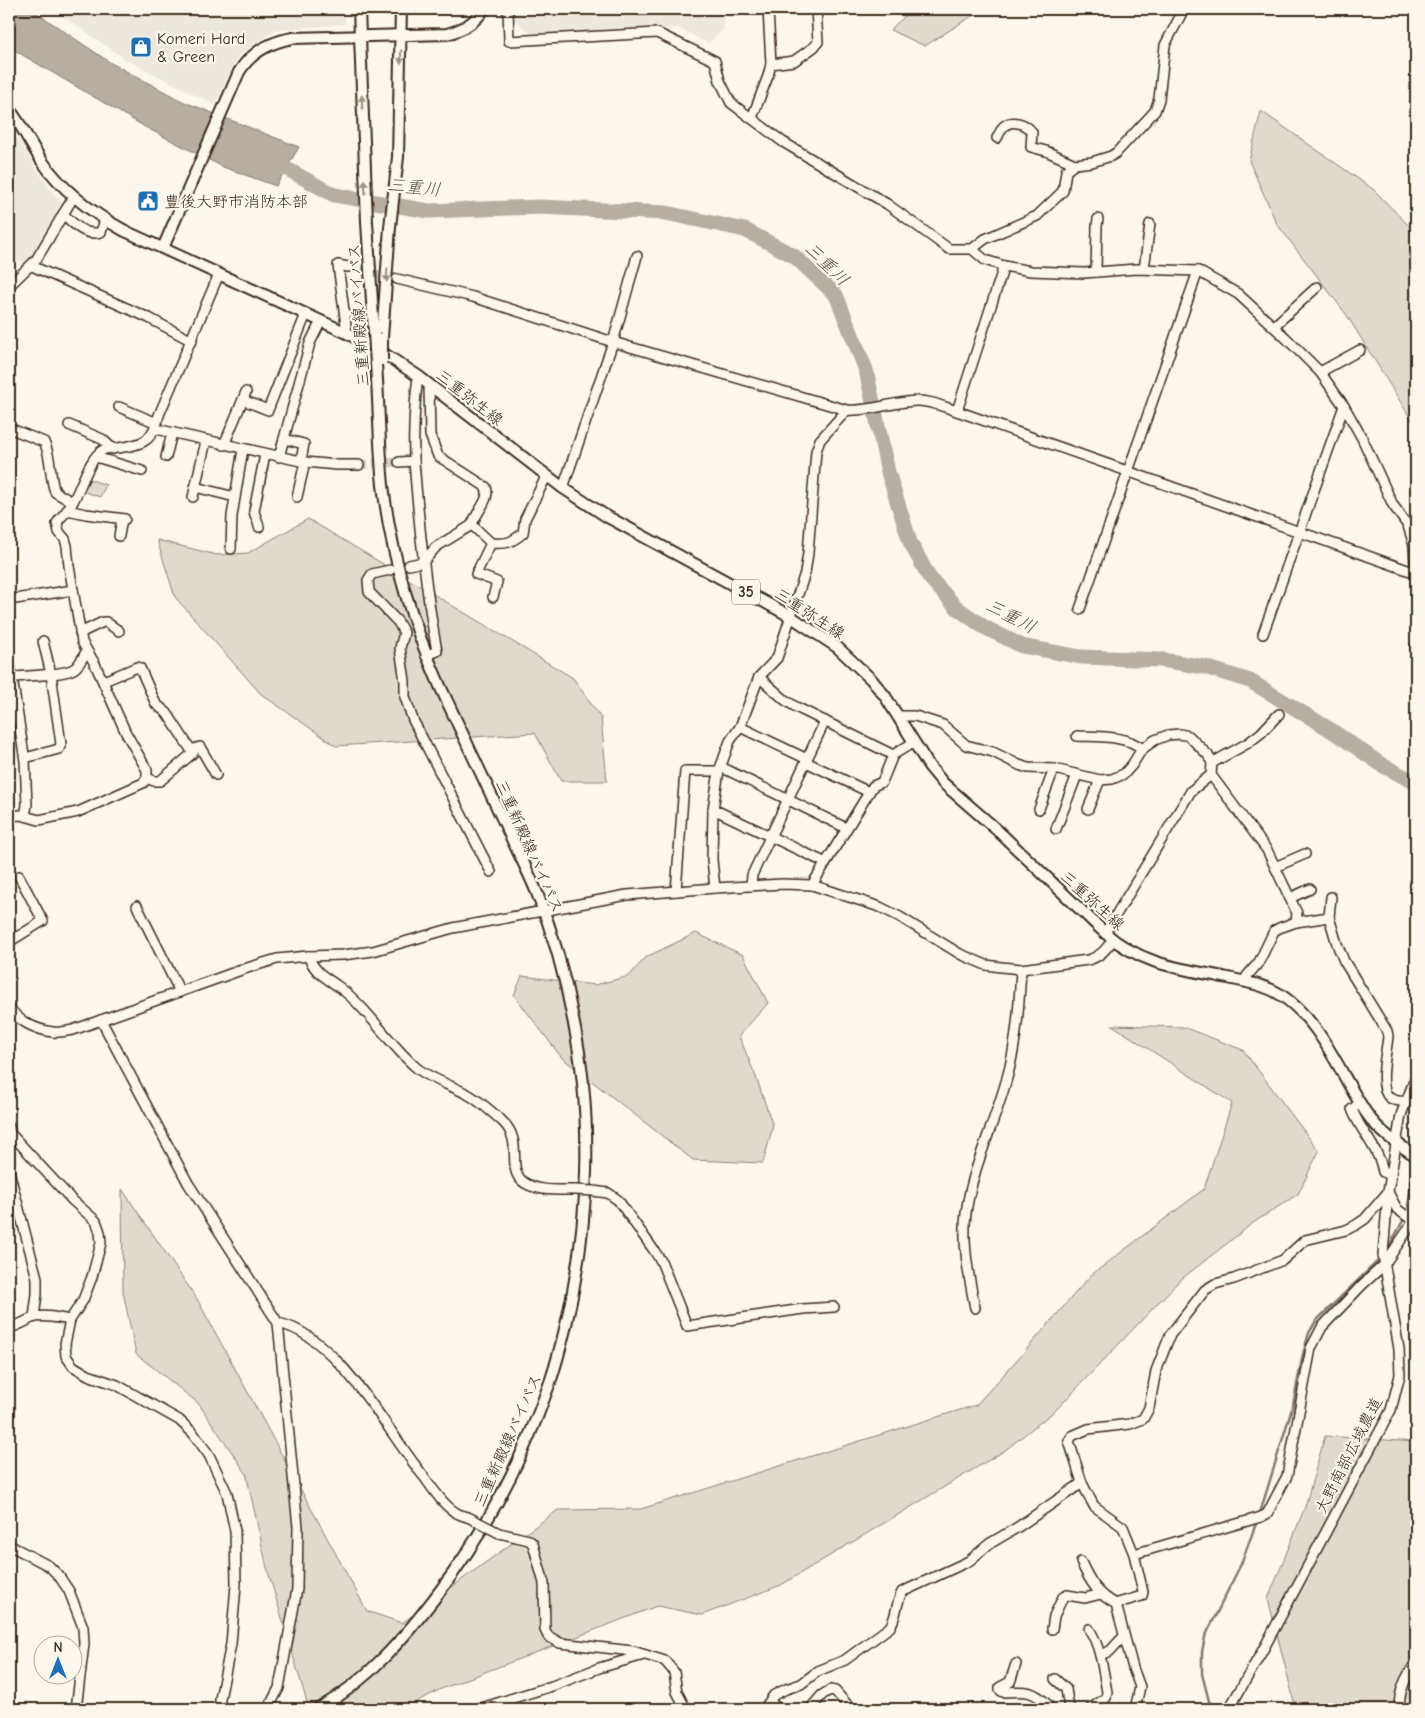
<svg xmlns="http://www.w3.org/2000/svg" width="1425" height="1718" font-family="'Comic Neue','Klee One',sans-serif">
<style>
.built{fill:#ede8dd}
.green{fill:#dfd9ce;stroke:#8d8276}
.water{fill:#b6aea2;stroke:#85796d}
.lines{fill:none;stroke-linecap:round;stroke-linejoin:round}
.stream{stroke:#85796d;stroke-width:2.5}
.river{stroke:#b6aea2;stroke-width:15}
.minor-tunnel{stroke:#d5cec3;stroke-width:9;stroke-dasharray:9 4.5;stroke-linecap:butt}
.minor-casing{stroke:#3b2a1e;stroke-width:12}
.major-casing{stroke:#3b2a1e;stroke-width:14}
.minor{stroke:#fbf7ec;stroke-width:9}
.major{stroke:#fbf7ec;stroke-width:10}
.minor-bridge-casing{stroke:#3b2a1e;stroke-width:12;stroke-linecap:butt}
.major-bridge-casing{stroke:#3b2a1e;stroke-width:14;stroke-linecap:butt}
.minor-bridge{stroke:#fbf7ec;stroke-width:9}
.major-bridge{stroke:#fbf7ec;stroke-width:10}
.oneway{fill:#9b9085}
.labels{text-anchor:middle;stroke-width:4.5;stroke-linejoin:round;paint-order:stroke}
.shield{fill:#fbf7ec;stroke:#75685c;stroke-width:1}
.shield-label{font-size:15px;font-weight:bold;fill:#3b2a1e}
.poi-label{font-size:16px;fill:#3b2a1e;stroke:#fbf7ec;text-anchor:start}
.street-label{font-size:16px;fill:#3b2a1e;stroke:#fbf7ec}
.water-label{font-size:18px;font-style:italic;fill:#605246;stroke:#fbf7ec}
</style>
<rect width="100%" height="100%" fill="#fbf7ec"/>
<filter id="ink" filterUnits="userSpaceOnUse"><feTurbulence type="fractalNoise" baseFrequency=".02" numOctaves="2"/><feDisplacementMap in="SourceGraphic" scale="10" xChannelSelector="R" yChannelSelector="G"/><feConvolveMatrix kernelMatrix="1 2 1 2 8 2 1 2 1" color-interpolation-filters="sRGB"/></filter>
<g filter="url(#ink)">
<g class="built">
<polygon points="52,9 344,9 345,24 275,30 239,55 215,105 125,59"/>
<polygon points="513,9 724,9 723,30 708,43 678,28 532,34 513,19"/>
<polygon points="9,128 20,142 47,185 64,205 42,245 28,264 9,258"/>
</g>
<g class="green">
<polygon points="912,9 983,9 925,46 890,30"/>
<polygon points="1261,111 1374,190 1416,233 1416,427 1346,314 1277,224 1249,161"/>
<polygon points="89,479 106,485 100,497 82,491"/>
<polygon points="308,519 573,678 601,718 607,781 561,781 535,733 336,746 261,694 175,597 157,540 217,555 248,553"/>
<polygon points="696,933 743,955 768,1003 739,1036 756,1077 773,1126 763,1163 693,1160 562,1058 514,995 522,976 595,985 629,976 646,957"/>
<polygon points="1112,1025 1183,1027 1243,1050 1319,1151 1298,1194 1253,1223 1179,1281 1057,1409 1004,1451 781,1585 702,1615 657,1606 441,1689 412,1704 391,1709 309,1709 267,1568 246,1473 198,1403 136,1354 123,1292 122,1189 197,1299 367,1611 402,1623 558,1510 641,1509 976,1405 1025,1351 1090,1276 1204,1189 1232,1103"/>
<polygon points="1325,1436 1416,1442 1416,1709 1296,1709 1268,1599 1305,1507"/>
<polygon points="9,1552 13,1598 9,1626"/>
</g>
<polygon class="water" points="9,9 31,9 111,63 182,101 299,147 276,186 223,167 145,127 9,47"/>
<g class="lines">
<g class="stream">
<polyline points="1413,1150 1416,1128"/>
<polyline points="1410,1195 1412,1158"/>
<polyline points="1385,1254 1405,1217"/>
<polyline points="1259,1516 1293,1405 1303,1354 1309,1333 1316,1321 1381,1258"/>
<polyline points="1211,1709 1202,1674 1202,1652 1205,1637 1241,1564 1257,1521"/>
</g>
<polyline class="river" points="269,159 334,195 429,211 540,207 666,213 745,230 794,256 836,295 866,370 888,472 910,542 929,577 957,608 984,627 1022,646 1081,657 1162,660 1205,667 1250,681 1331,730 1382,765 1416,783"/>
<g class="minor-tunnel">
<polyline points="348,267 397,279"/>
<polyline points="359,465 399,462"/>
</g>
<g class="minor-casing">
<g id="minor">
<polyline points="508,9 509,41 657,33 715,61 720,81 731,103 783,142 887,204 949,249 972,249 985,260 1004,266 1031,271 1084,273 1136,269 1198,271 1238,294 1285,337 1320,372 1344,406 1362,438 1393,505 1408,526 1414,545 1416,582"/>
<polyline points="771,64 794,61 814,47 818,42 816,9"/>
<polyline points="752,118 768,76 771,64 768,9"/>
<path d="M997,138c2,-4 4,-8 6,-11 9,-9 23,-3 29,5l-1,15 15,4 29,13 17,-2 19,-6 5,-3 39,-42 4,-12 6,-54 19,-36"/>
<path d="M63,214c11,10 22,23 38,18l4,-12"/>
<polyline points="972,249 985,239 1037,216 1063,191 1066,171 1075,164"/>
<polyline points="32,266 149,318 192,341"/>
<polyline points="1144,269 1150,224"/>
<polyline points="1096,272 1097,226 1098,219"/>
<path d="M397,279l76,18 140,45 234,68c23,2 45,-8 69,-9 13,-1 28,6 41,10l459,162"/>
<polyline points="9,286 36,260 74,196"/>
<polyline points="1274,326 1317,287"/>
<polyline points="347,333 338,265 348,267"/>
<polyline points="1320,372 1360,350"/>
<path d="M429,385l1,50 8,21 48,31c5,13 -11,26 -14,38l19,18"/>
<polyline points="243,400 268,410 306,314"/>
<polyline points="119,407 157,423"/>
<polyline points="957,411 1004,266"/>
<polyline points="69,425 102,439 113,449"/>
<path d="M9,428l35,14c8,15 5,34 11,50l17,10"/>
<polyline points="156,429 305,462 297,497"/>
<polyline points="284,439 304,444 301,461"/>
<polyline points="224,445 246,392"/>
<polyline points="96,457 142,471"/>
<polyline points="166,457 172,433"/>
<polyline points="279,457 310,343 321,321"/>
<path d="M414,461c5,64 11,127 23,190l-11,5"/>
<polyline points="305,462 337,465 359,465"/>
<path d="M399,462l15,-1c-1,-30 0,-55 4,-85"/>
<polyline points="195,487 235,497"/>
<polyline points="563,488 613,342 637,256"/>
<polyline points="193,497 206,441"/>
<polyline points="67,510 86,514 125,519"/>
<path d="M259,527c-1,-7 -4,-10 -5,-16l11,-57"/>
<polyline points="119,536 122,519"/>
<polyline points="231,549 232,516 243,449"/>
<polyline points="409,565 423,562 436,547 472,525"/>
<polyline points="390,570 372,574 368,580 369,592 398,622 404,633 400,648 405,681 405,697 413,720 491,872"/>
<path d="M493,597l4,-15 -21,-8 15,-31c16,1 20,0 32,-10l2,-14 22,-44"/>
<polyline points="9,600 73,590"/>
<polyline points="1080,609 1198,271"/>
<polyline points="80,633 103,622 106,622 119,631"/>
<polyline points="1263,634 1344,406"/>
<polyline points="1416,645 1416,650"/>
<polyline points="9,659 25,761 27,805 25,816"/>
<path d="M13,677c13,-1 54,-2 62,-9 5,-4 8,-11 11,-16"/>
<polyline points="759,677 785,700 796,707 893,755"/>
<polyline points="104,681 137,667 140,668 156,704 167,713 193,753 160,781 154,781 147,778"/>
<polyline points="898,716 915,716 943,725 966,745 993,752 1019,765 1028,768 1054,769 1100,780 1112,779 1124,774 1132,765 1142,749 1155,740 1168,735 1180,734 1189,736 1208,755 1212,763 1211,775 1191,791 1105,933"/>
<polyline points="740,727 807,759"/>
<path d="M1077,736c19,1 51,-1 65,13"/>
<polyline points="191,750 200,747 216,775"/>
<polyline points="25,758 59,749 61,744 51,674 43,641"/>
<polyline points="806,762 869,792"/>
<polyline points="1212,763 1248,743 1261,733 1279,714"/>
<polyline points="721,767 846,828"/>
<polyline points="1211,775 1267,850 1297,913 1296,922 1279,928 1274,931 1259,962 1247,976 1245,981"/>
<polyline points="713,809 826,863"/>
<polyline points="1039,809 1054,769"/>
<polyline points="1088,809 1100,780"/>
<path d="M9,816l12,-1 18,5 39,-8 65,-29 4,-5v-8l-21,-37 -31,-69 -13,-22 -13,-76 -2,-20 -2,-7 -6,-7 -2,-9c4,-7 9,-10 13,-16 9,-13 19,-50 33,-57 4,-2 11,-2 15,-2 26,-4 34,-6 41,-33l60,-141"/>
<polyline points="1056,829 1077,775"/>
<polyline points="1275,867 1305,854"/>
<polyline points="812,885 873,786 882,782 893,755 914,742"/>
<polyline points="751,886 752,875 825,721"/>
<polyline points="715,888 712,860 713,809 719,771 730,741 740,727 759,677 777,658 805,573 808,553 816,451 820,440 847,410"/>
<polyline points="676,891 685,771 719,771"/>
<polyline points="1290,898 1310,889"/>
<polyline points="137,906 180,992"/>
<path d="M1329,917l8,27 7,17 43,70 1,5c-1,15 -11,52 2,62 4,3 11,3 16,4"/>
<polyline points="1296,922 1329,917 1331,897"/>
<polyline points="9,942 43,921 19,876"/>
<path d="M308,956c8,18 16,20 31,31 31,23 50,58 79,82 15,11 35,17 51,26 12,7 23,17 33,26 22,20 5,45 19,59 13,12 38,10 55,10"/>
<path d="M9,1006c7,15 28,24 44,26 6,1 14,-1 20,-2l171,-61 33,-10 31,-3 35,-1 30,-4 80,-23 174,-33 88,-7 67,-4 30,1 68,22 20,10 60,37 26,11 15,2 20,2 67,-9c12,-3 17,-10 25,-20"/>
<polyline points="101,1020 188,1183 278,1323 298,1527 297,1589 279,1688 268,1709"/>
<path d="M1360,1103l-8,6c8,22 27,39 31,63l8,3"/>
<polyline points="9,1127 10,1133 72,1200 96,1221 100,1232 101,1243 92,1277 83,1300 70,1320 65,1344 66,1356 73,1366 88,1375 117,1385 179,1420 193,1433 209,1455 227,1493 235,1531 236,1585 231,1644 220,1699 220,1709"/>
<polyline points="9,1171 37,1278 37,1294 34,1317"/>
<polyline points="593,1191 608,1193 618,1200 653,1249 661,1261 687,1326 803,1309 834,1307"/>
<path d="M975,1308c-6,-31 -13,-64 -9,-95 6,-46 29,-90 41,-135 10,-36 12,-72 14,-109"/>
<path d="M278,1323c61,13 109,109 147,155 8,11 18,27 30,34 4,3 10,4 15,6"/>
<path d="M9,1328c9,-2 15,-6 23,-10 11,-4 27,0 38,2"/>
<polyline points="499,1533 529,1540 533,1544 544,1583 545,1630 548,1636 560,1643 633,1651 665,1661 674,1672 677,1692 686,1709"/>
<polyline points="9,1545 49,1566 59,1576 69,1591 83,1627 84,1644 76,1709"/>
<polyline points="1134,1554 1261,1517 1267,1514 1287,1476 1311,1348 1322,1327 1362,1285 1384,1265 1411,1225 1416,1183"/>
<path d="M1081,1562c9,20 17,33 37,43"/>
<polyline points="1052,1629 1054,1616 1063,1597 1067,1595 1085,1598 1101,1594"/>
<path d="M1089,1629c12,18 14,42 18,63l-1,6 -16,11"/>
<polyline points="1100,1655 1110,1651 1124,1636"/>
<path d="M1016,1664l-6,18 -10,5v3l3,2c22,-1 29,-3 45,13v4"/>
<polyline points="1055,1679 1066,1689 1069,1709"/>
<polyline points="770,1702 779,1709"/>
<polyline points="478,1709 552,1686 599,1668 644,1655"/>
<path d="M764,1709l10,-14 12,-6 15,-5 17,-13 27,-11 45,-33c7,-11 6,-24 12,-35l67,-31 20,-17 29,-17 64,-44"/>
<polyline points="810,1709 822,1695 830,1690 835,1691 851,1709"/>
<polyline points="1135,1709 1140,1687 1133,1668 1117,1608 1118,1603 1142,1596 1143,1592 1134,1554 1123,1527 1094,1506 1082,1483 1069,1441 1072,1436 1088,1429 1130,1424 1143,1419 1149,1408 1156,1371 1170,1335 1205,1290 1215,1284 1234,1279 1283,1260 1305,1240 1346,1230 1356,1225 1365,1219 1388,1192 1397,1209 1416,1223"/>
<polyline points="1229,1709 1264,1648 1391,1410 1400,1375 1399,1349 1383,1255 1388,1192 1401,1115 1416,1076"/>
<path d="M1399,1709c0,-18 6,-31 17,-46"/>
</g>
</g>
<g class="major-casing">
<g id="major">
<polyline points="359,9 367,222 374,333"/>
<path d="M9,109c13,16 21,35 33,52 20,29 52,53 83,70l222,102 33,18 38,25 145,112 43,28 184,100 47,31 34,32 14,17 44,70 14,17 53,46 109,104c39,33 75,35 123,45 18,4 38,7 53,17 42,28 59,80 86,119 12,18 32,31 49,42"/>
<path d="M163,248l76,-176c12,-20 31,-30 54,-34l154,-4c15,-4 28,-11 37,-25"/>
<polyline points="382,338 390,227 398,157 401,9"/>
<path d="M318,1709c50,-28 88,-73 122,-118 47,-62 83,-132 109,-206 7,-19 12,-40 17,-60 23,-100 28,-206 7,-306 -8,-43 -20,-86 -36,-126 -8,-20 -18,-39 -27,-58 -23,-50 -47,-99 -70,-149 -29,-65 -49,-130 -57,-201 -4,-40 -4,-81 -7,-121"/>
</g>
</g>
<use href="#minor" class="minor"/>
<use href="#major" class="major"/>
<g class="minor-bridge-casing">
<g id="minor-bridge">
<polyline points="576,1190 593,1191"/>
<polyline points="470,1518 499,1533"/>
</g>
</g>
<g class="major-bridge-casing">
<g id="major-bridge">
<polyline points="374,333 376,364"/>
<polyline points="382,360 382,338"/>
</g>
</g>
<use href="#minor-bridge" class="minor-bridge"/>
<use href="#major-bridge" class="major-bridge"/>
</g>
<defs><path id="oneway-solid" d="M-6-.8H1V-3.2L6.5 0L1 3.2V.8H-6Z" transform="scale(1.25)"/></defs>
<g class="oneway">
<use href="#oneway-solid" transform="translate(401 57) rotate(92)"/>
<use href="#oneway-solid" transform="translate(362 102) rotate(-92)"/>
<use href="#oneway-solid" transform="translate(365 187) rotate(-93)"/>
<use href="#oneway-solid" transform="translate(387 275) rotate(94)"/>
</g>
</g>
<defs>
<g id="shop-square" transform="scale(1.125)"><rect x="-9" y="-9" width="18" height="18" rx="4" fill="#1f6fb2" stroke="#fbf7ec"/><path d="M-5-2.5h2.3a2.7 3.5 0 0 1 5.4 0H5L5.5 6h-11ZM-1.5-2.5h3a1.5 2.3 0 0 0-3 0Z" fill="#fff"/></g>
<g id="civic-square" transform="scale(1.125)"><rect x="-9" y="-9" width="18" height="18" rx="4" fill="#1f6fb2" stroke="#fbf7ec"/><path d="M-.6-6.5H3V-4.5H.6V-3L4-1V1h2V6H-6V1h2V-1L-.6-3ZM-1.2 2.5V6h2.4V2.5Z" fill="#fff"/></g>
</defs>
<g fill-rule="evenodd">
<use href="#shop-square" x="141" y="47"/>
<use href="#civic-square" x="148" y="201"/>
</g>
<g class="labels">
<rect class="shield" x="732" y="579.5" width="28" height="25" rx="4"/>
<g class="shield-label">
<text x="746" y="597">35</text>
</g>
<g class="poi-label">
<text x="157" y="44">Komeri Hard<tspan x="157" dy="18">&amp; Green</tspan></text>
<text x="164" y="207">豊後大野市消防本部</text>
</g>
<g class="street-label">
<text transform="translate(358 315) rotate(-94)" y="6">三重新殿線バイパス</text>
<text transform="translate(470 397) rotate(38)" y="6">三重弥生線</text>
<text transform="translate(810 613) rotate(33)" y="6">三重弥生線</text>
<text transform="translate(530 846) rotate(66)" y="6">三重新殿線バイパス</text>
<text transform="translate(1093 900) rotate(42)" y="6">三重弥生線</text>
<text transform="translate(507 1440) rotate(-66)" y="6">三重新殿線バイパス</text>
<text transform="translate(1348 1455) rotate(-63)" y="6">大野南部広域農道</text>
</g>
<g class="water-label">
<text transform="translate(414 187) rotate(6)" y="6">三重川</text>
<text transform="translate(827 264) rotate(44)" y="6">三重川</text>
<text transform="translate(1011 616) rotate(27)" y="6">三重川</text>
</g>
</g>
<rect width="1425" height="1718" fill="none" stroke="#fbf7ec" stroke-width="30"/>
<rect x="15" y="15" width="1395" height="1688" fill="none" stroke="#3b2a1e" stroke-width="2" filter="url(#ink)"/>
<g transform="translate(58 1660)"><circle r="24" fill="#fbf7ec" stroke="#aea59a"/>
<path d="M0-4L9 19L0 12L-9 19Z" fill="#1f6fb2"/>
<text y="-8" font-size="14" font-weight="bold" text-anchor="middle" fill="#3b2a1e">N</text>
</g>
</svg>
